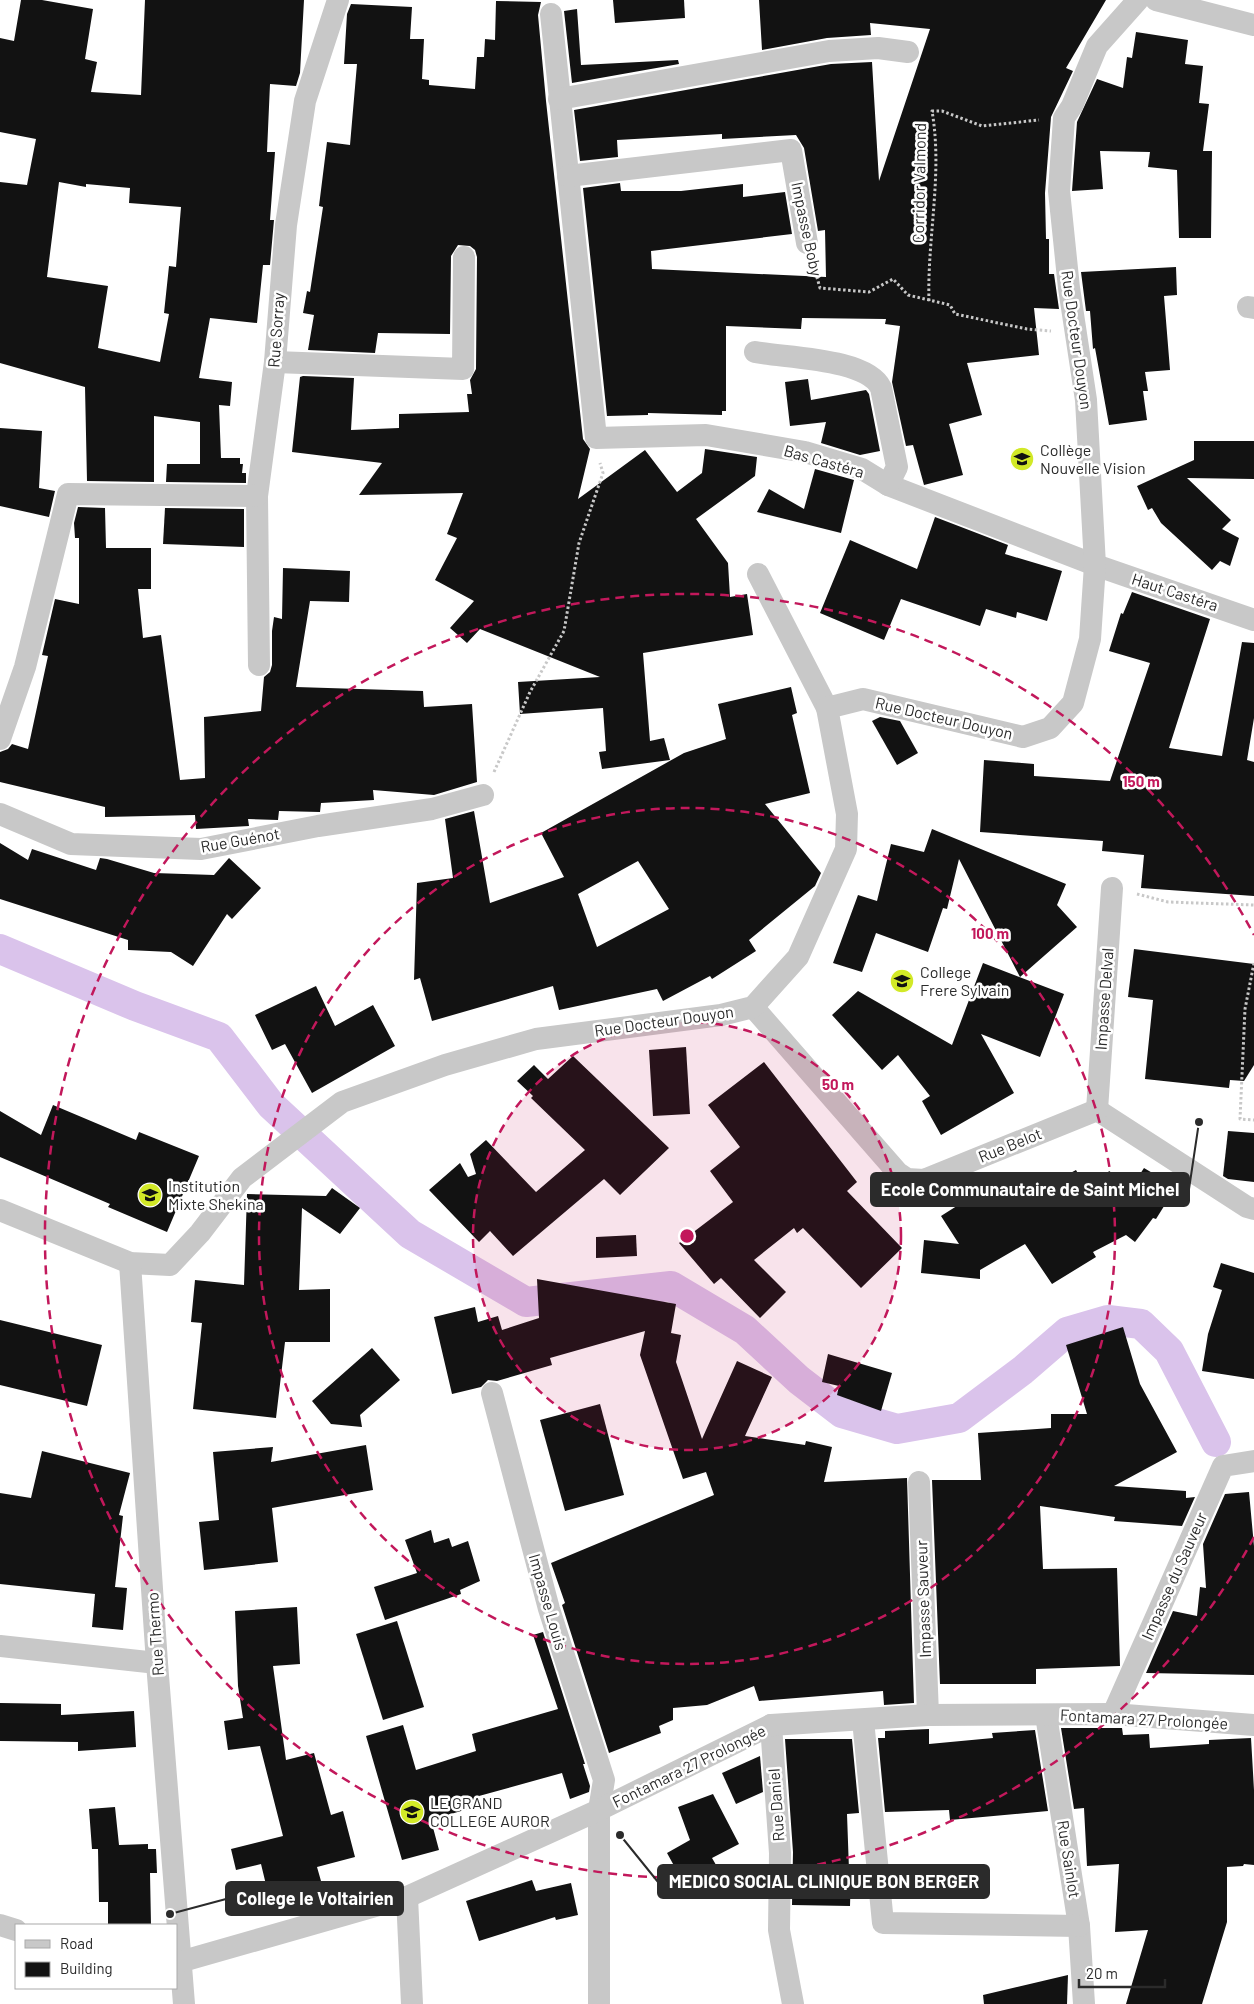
<svg xmlns="http://www.w3.org/2000/svg" width="1254" height="2004" font-family="Barlow,sans-serif">
<style>
.lines{fill:none;stroke-linecap:round;stroke-linejoin:round}
.canal{stroke:#dac3eb;stroke-width:30}
.building{fill:#121212;fill-rule:evenodd}
.path{stroke:#c8c8c8;stroke-width:3;stroke-dasharray:2.5 2.5;stroke-linecap:butt}
.street{stroke:#c8c8c8;stroke-width:22}
.ring{fill:none;stroke:#c2185b;stroke-width:2.5;stroke-dasharray:9 6}
.labels{text-anchor:middle;stroke-width:5;stroke-linejoin:round;paint-order:stroke}
.street-label{font-size:16px;fill:#2b2b2b;stroke:#fff}
.poi-label{font-size:16px;fill:#2b2b2b;stroke:#fff;text-anchor:start}
.centre{fill:#c2185b;stroke:#fff;stroke-width:2.5}
.ring-label{font-size:15px;text-anchor:middle;font-weight:bold;fill:#c2185b;stroke:#fff;stroke-width:5;stroke-linejoin:round;paint-order:stroke}
.leader{fill:none;stroke:#2b2b2b;stroke-width:2}
.callout-dot{fill:#2b2b2b;stroke:#fff;stroke-width:2}
.callout{fill:#2b2b2b;stroke:#2b2b2b;stroke-width:2}
.callout-label{font-size:18px;text-anchor:middle;font-weight:bold;fill:#fff}
</style>
<rect width="100%" height="100%" fill="#fff"/>
<g class="lines">
<polyline class="canal" points="0,949 135,1006 219,1037 271,1105 410,1234 526,1302 671,1286 745,1330 799,1380 842,1413 897,1429 959,1418 1023,1370 1067,1332 1108,1320 1141,1324 1169,1351 1216,1442"/>
</g>
<g class="building">
<path d="M21,0h21l51,9 -8,50 12,3 -6,30 50,3 4,-95h159l-4,73 -4,13 -26,-2 -3,68h8l-5,68h4l-4,45h-7l-6,58 -47,-5 -11,60 33,4 -2,24 -11,-1 2,53h19v6h3l-1,9h4v10l-80,-1 1,-18h33v-42l-46,-6v66l-67,-1 -2,-94 -85,-24v-181l27,3 9,-46 -36,-7v-94l14,3zM59,182l27,5v-3l44,4 -1,15 52,4 -5,60 -7,-1 -5,47 5,1 -9,48 -62,-14 10,-62 -61,-9z"/>
<polygon points="613,0 684,0 685,18 615,23"/>
<polygon points="759,0 1106,0 1066,68 1073,71 1051,117 1045,193 1046,239 1049,239 1049,274 1054,274 1059,309 1034,308 1039,355 967,363 982,415 949,424 963,475 924,485 913,445 906,446 892,382 900,326 885,324 886,319 802,318 801,329 726,326 726,411 722,411 722,415 648,413 648,415 607,416 583,188 620,183 621,191 681,191 743,184 743,197 785,192 792,234 651,251 652,269 826,277 825,230 818,231 804,148 796,135 722,139 722,134 617,140 618,157 580,161 574,110 831,64 872,62 879,181 930,29 870,23 871,35 827,38 762,50"/>
<polygon points="496,1 541,2 538,15 546,101 583,439 590,449 578,499 645,450 677,492 702,473 705,449 757,457 755,476 696,519 728,563 730,597 747,594 753,635 643,653 650,741 664,738 670,760 602,769 599,752 606,751 603,708 520,714 518,682 600,677 480,629 467,643 450,628 474,601 435,580 457,538 447,534 463,493 359,495 382,463 292,452 300,377 303,376 354,378 351,430 399,428 399,414 469,412 467,394 472,394 470,380 476,369 477,257 475,250 470,246 458,245 451,256 450,334 378,333 375,353 308,350 314,315 303,313 307,291 310,292 323,207 319,206 327,142 350,145 357,64 344,64 347,14 351,4 412,7 410,39 424,39 422,79 429,80 429,85 475,89 477,57 484,57 485,39 495,40"/>
<polygon points="577,9 581,65 678,60 679,64 572,83 564,11"/>
<polygon points="1136,32 1188,40 1185,64 1203,66 1199,103 1209,104 1203,151 1212,151 1211,238 1179,238 1177,170 1148,167 1150,152 1100,151 1103,189 1072,191 1077,122 1097,79 1123,88 1127,57 1132,58"/>
<polygon points="1176,267 1177,295 1164,296 1170,370 1145,372 1148,391 1143,391 1147,420 1109,425 1095,348 1093,349 1090,311 1086,311 1081,272"/>
<polygon points="808,379 811,400 866,390 869,394 880,451 860,455 821,443 826,422 790,426 785,382"/>
<polygon points="0,428 42,431 39,488 55,491 49,517 0,506"/>
<polygon points="1194,441 1254,441 1254,479 1187,478 1231,520 1222,529 1239,538 1230,566 1220,561 1212,570 1161,523 1152,508 1148,510 1137,486 1194,460"/>
<polygon points="815,469 854,480 841,533 757,512 769,489 804,509"/>
<polygon points="78,507 105,508 106,548 151,548 151,589 138,589 143,638 161,635 180,780 205,778 204,717 261,711 264,677 270,672 272,665 272,631 274,617 282,619 283,568 350,571 349,602 310,601 296,687 423,691 424,707 472,704 477,782 434,795 373,790 374,800 321,803 320,812 279,811 278,820 248,819 249,826 196,829 195,815 105,817 105,807 0,782 0,752 8,749 12,744 28,749 48,656 42,655 55,599 79,604 79,538 75,538 74,523"/>
<polygon points="165,508 244,509 244,547 163,544"/>
<polygon points="935,517 1008,545 1005,554 1062,571 1047,621 1017,612 1016,618 986,609 980,626 901,599 884,640 820,613 850,540 917,569"/>
<polygon points="1132,592 1210,619 1169,748 1222,756 1242,642 1254,643 1254,718 1247,760 1254,762 1254,896 1141,888 1144,855 1102,851 1103,841 980,832 984,760 1034,764 1034,776 1110,781 1150,663 1109,651 1121,613 1123,614"/>
<path d="M791,687l6,26 -5,2 18,78 -45,11 56,69 -6,13 -66,54 7,11 -44,28 -2,-3 -47,25 -6,-12 -98,21 -6,-24 -121,35 -12,-43 -6,2 3,-97 36,-5 -8,-59 29,-8 16,92 74,-26 -23,-44 143,-80 42,-14 -8,-35zM638,861l31,48 -72,38 -19,-53z"/>
<polygon points="880,717 900,721 918,753 897,765 872,721"/>
<polygon points="932,829 1066,884 1057,905 1077,927 1020,977 959,859 947,909 943,908 928,952 876,933 862,972 833,963 858,895 877,901 891,844 924,852"/>
<polygon points="0,843 28,860 32,849 96,870 100,858 107,859 154,873 214,875 229,858 261,888 232,919 227,914 193,966 171,952 128,950 128,940 0,899"/>
<polygon points="1134,949 1254,964 1254,1065 1244,1081 1230,1080 1229,1088 1145,1079 1153,1000 1128,997"/>
<polygon points="983,963 1064,994 1040,1057 981,1034 1014,1093 941,1135 922,1101 930,1096 898,1055 882,1070 832,1015 858,991 952,1045"/>
<polygon points="316,986 335,1026 373,1005 395,1046 312,1093 285,1044 272,1050 255,1015"/>
<polygon points="686,1047 690,1114 653,1116 649,1050"/>
<polygon points="573,1056 669,1148 620,1195 604,1179 513,1256 490,1231 479,1242 429,1190 460,1163 468,1177 476,1174 470,1154 486,1140 536,1192 585,1150 531,1098 533,1096 517,1081 534,1065 548,1079"/>
<polygon points="764,1062 857,1182 847,1191 902,1248 861,1288 803,1228 797,1233 794,1228 754,1260 786,1292 760,1318 721,1278 714,1284 679,1243 733,1202 710,1171 740,1147 708,1105"/>
<polygon points="53,1105 136,1140 139,1132 199,1156 167,1232 108,1207 110,1204 0,1157 0,1111 41,1135"/>
<polygon points="1228,1131 1254,1133 1254,1182 1228,1179 1223,1176"/>
<polygon points="1144,1168 1176,1187 1156,1219 1153,1218 1135,1242 1126,1235 1093,1252 1096,1257 1052,1284 1025,1244 980,1270 980,1279 921,1273 924,1240 959,1244 941,1216 982,1190 992,1207 1043,1176 1048,1185 1076,1170 1091,1197 1109,1171 1132,1186"/>
<polygon points="332,1188 360,1208 340,1234 302,1208 299,1290 330,1289 330,1342 285,1342 276,1418 193,1409 202,1323 191,1322 195,1280 244,1285 247,1194 326,1196"/>
<polygon points="636,1235 637,1256 596,1258 596,1237"/>
<polygon points="1221,1263 1254,1273 1254,1379 1202,1371 1208,1334 1222,1290 1213,1287"/>
<polygon points="537,1279 676,1304 671,1333 681,1335 676,1362 702,1439 737,1361 772,1377 745,1436 805,1445 806,1441 832,1447 824,1482 907,1478 914,1703 884,1705 883,1691 759,1701 754,1686 707,1705 673,1708 673,1720 659,1726 661,1733 609,1753 562,1605 565,1603 551,1563 714,1495 706,1472 683,1479 640,1355 645,1331 550,1358 552,1365 497,1381 488,1380 481,1387 452,1394 434,1317 475,1307 478,1322 498,1316 502,1330 539,1318"/>
<polygon points="0,1320 102,1345 87,1406 0,1385"/>
<polygon points="1123,1327 1140,1384 1177,1452 1114,1486 1186,1491 1186,1498 1195,1497 1182,1526 1114,1521 1115,1517 1040,1506 1043,1569 1117,1568 1120,1666 1036,1669 1036,1684 940,1684 932,1480 981,1480 978,1433 1051,1428 1051,1414 1087,1414 1066,1345"/>
<polygon points="372,1348 400,1380 360,1415 362,1427 331,1424 312,1401"/>
<polygon points="828,1354 892,1373 881,1411 837,1395 839,1386 822,1382"/>
<polygon points="600,1404 624,1495 565,1511 540,1420"/>
<polygon points="366,1445 373,1490 272,1508 278,1562 204,1570 199,1522 219,1520 213,1452 273,1447 271,1462"/>
<polygon points="42,1451 130,1473 119,1515 123,1516 115,1587 127,1588 123,1630 92,1627 95,1594 0,1584 0,1493 31,1498"/>
<polygon points="1249,1492 1254,1546 1254,1675 1146,1673 1173,1611 1197,1616 1200,1587 1206,1588 1203,1544 1225,1494"/>
<polygon points="431,1530 434,1543 449,1538 452,1547 468,1541 480,1581 460,1590 461,1594 385,1620 374,1587 417,1573 405,1540"/>
<polygon points="297,1607 300,1664 273,1666 286,1760 314,1753 331,1815 343,1811 355,1857 317,1867 321,1881 268,1893 261,1864 236,1870 231,1849 283,1836 260,1746 228,1750 224,1721 243,1718 238,1686 235,1611"/>
<polygon points="397,1621 424,1707 383,1720 356,1634"/>
<polygon points="543,1632 585,1764 583,1764 590,1786 589,1792 570,1799 562,1773 479,1796 481,1805 431,1820 439,1850 402,1860 366,1736 403,1725 416,1770 476,1751 472,1734 558,1709 533,1635"/>
<polygon points="0,1703 61,1704 61,1715 134,1711 136,1747 78,1751 78,1742 0,1741"/>
<polygon points="1061,1728 1122,1728 1123,1735 1149,1734 1150,1748 1209,1744 1209,1740 1251,1738 1254,1790 1254,1865 1244,1864 1243,1866 1227,1867 1227,1922 1202,2004 1126,2004 1148,1930 1115,1932 1119,1864 1087,1866 1084,1808 1074,1809"/>
<polygon points="929,1729 929,1744 993,1738 992,1733 1035,1730 1048,1811 950,1820 949,1810 885,1812 878,1738 885,1738 885,1731"/>
<polygon points="785,1739 852,1739 859,1813 847,1814 849,1870 851,1870 850,1906 792,1905 793,1852"/>
<polygon points="760,1756 763,1792 736,1804 722,1773"/>
<polygon points="713,1794 739,1844 712,1858 719,1870 691,1885 688,1880 683,1882 667,1853 690,1840 678,1807"/>
<polygon points="115,1807 119,1845 148,1844 148,1849 156,1849 157,1873 150,1873 151,1925 108,1925 108,1902 99,1902 98,1849 92,1849 89,1809"/>
<polygon points="532,1880 536,1891 571,1883 578,1915 556,1920 555,1917 479,1941 466,1901"/>
<polygon points="1068,1975 1067,2004 984,2004 983,1995"/>
</g>
<g class="lines">
<g class="path">
<polyline points="814,267 820,288 869,292 893,279 908,295 950,305 955,314 1027,329 1051,331"/>
<path d="M929,301c-2,-63 14,-127 3,-190h10l40,15 57,-6"/>
<polyline points="494,772 530,692 564,631 579,543 603,473 600,463"/>
<polyline points="1137,894 1168,902 1254,905"/>
<polyline points="1254,963 1245,1009 1240,1119 1254,1120"/>
</g>
<g class="street">
<polyline points="1156,0 1254,25"/>
<polyline points="551,14 596,438 706,435 805,452 862,469 888,485 1095,565 1254,620"/>
<polyline points="559,99 829,51 878,48 908,52"/>
<polyline points="568,176 791,150 807,243"/>
<polyline points="1248,307 1254,308"/>
<path d="M755,352c30,6 112,6 126,36l16,79 -9,18"/>
<polyline points="275,362 463,369 464,257"/>
<polyline points="758,574 827,708"/>
<polyline points="259,665 257,496 275,362 286,225 305,101 338,0"/>
<polyline points="0,739 25,667 68,494 257,496"/>
<polyline points="0,814 71,844 201,849 318,826 432,809 483,795"/>
<polyline points="753,1007 898,1173 907,1179 924,1180 1097,1110 1247,1207 1254,1209"/>
<polyline points="1097,1110 1112,888"/>
<polyline points="0,1210 130,1263 170,1265 200,1233 242,1178 342,1102 445,1065 536,1039 721,1015 753,1007 798,957 846,849 847,814 827,708 863,699 1023,737 1050,728 1073,703 1090,639 1095,565 1086,400 1069,288 1059,191 1064,118 1072,106 1097,46 1138,0"/>
<polyline points="130,1263 157,1663 184,2004"/>
<polyline points="492,1393 549,1609 604,1780 599,1810 599,2004"/>
<polyline points="919,1482 928,1715"/>
<polyline points="0,1646 157,1663"/>
<polyline points="1113,1714 1223,1466 1254,1461"/>
<polyline points="1046,1715 1079,1926 1084,2004"/>
<polyline points="863,1720 883,1923 1079,1926"/>
<polyline points="771,1725 780,1853 779,1930 793,2004"/>
<polyline points="407,1897 412,2004"/>
<polyline points="0,1925 16,1930"/>
<polyline points="176,1963 407,1897 599,1810 771,1725 928,1715 1113,1714 1254,1725"/>
</g>
</g>
<circle cx="687" cy="1236" r="214" fill="#c2185b" fill-opacity=".12"/>
<g class="ring">
<circle cx="687" cy="1236" r="214"/>
<circle cx="687" cy="1236" r="428"/>
<path d="M1254 1537A642 642 0 1 1 1254 935"/>
</g>
<defs>
<g id="school-disc" transform="scale(1.25)"><circle r="9.5" fill="#d2e927" stroke="#fff"/><path d="M0-5L7-2L0 1L-7-2ZM-4 1L0 2.5L4 1V4Q0 6-4 4Z" fill="#111"/></g>
</defs>
<g fill-rule="evenodd">
<use href="#school-disc" x="1022" y="459"/>
<use href="#school-disc" x="902" y="981"/>
<use href="#school-disc" x="150" y="1195"/>
<use href="#school-disc" x="412" y="1812"/>
</g>
<g class="labels">
<g class="street-label">
<text transform="translate(919 183) rotate(-89)" y="6">Corridor Valmond</text>
<text transform="translate(807 229) rotate(78)" y="6">Impasse Boby</text>
<text transform="translate(276 330) rotate(-86)" y="6">Rue Sorray</text>
<text transform="translate(1077 340) rotate(82)" y="6">Rue Docteur Douyon</text>
<text transform="translate(824 461) rotate(16)" y="6">Bas Castéra</text>
<text transform="translate(1175 592) rotate(18)" y="6">Haut Castéra</text>
<text transform="translate(944 718) rotate(13)" y="6">Rue Docteur Douyon</text>
<text transform="translate(240 840) rotate(-10)" y="6">Rue Guénot</text>
<text transform="translate(1104 999) rotate(-86)" y="6">Impasse Delval</text>
<text transform="translate(664 1021) rotate(-8)" y="6">Rue Docteur Douyon</text>
<text transform="translate(1010 1145) rotate(-22)" y="6">Rue Belot</text>
<text transform="translate(1174 1576) rotate(-66)" y="6">Impasse du Sauveur</text>
<text transform="translate(923 1599) rotate(-92)" y="6">Impasse Sauveur</text>
<text transform="translate(548 1602) rotate(74)" y="6">Impasse Louis</text>
<text transform="translate(155 1634) rotate(-94)" y="6">Rue Thermo</text>
<text transform="translate(1144 1719) rotate(3)" y="6">Fontamara 27 Prolongée</text>
<text transform="translate(689 1766) rotate(-26)" y="6">Fontamara 27 Prolongée</text>
<text transform="translate(776 1805) rotate(-94)" y="6">Rue Daniel</text>
<text transform="translate(1069 1859) rotate(81)" y="6">Rue Sainlot</text>
</g>
<g class="poi-label">
<text x="1040" y="456">Collège<tspan x="1040" dy="18">Nouvelle Vision</tspan></text>
<text x="920" y="978">College<tspan x="920" dy="18">Frere Sylvain</tspan></text>
<text x="168" y="1192">Institution<tspan x="168" dy="18">Mixte Shekina</tspan></text>
<text x="430" y="1809">LE GRAND<tspan x="430" dy="18">COLLEGE AUROR</tspan></text>
</g>
</g>
<circle cx="687" cy="1236" r="8" class="centre"/>
<g class="ring-label">
<text x="1141" y="787">150 m</text>
<text x="990" y="939">100 m</text>
<text x="838" y="1090">50 m</text>
</g>
<path class="leader" d="M1199 1122L1189 1189M620 1835L658 1882M170 1914L226 1899"/>
<g class="callout-dot">
<circle cx="1199" cy="1122" r="5"/>
<circle cx="620" cy="1835" r="5"/>
<circle cx="170" cy="1914" r="5"/>
</g>
<g class="callout">
<rect x="871" y="1173" width="318" height="33" rx="5"/>
<rect x="658" y="1865" width="331" height="33" rx="5"/>
<rect x="226" y="1882" width="177" height="33" rx="5"/>
</g>
<g class="callout-label">
<text x="1030" y="1196">Ecole Communautaire de Saint Michel</text>
<text x="824" y="1888">MEDICO SOCIAL CLINIQUE BON BERGER</text>
<text x="315" y="1905">College le Voltairien</text>
</g>
<rect x="15" y="1924" width="162" height="65" fill="#ffffff" stroke="#aaaaaa"/>
<rect x="25" y="1940" width="25" height="8" fill="#c8c8c8" stroke="#aaaaaa"/>
<text x="60" y="1949" font-size="15" fill="#2b2b2b">Road</text>
<rect x="25" y="1962" width="25" height="15" fill="#121212" stroke="#aaaaaa"/>
<text x="60" y="1974" font-size="15" fill="#2b2b2b">Building</text>
<path d="M1079 1979v8h86v-8" fill="none" stroke="#2b2b2b" stroke-width="2.5"/>
<text x="1086" y="1979" font-size="15" fill="#2b2b2b" stroke="#ffffff" stroke-width="4" paint-order="stroke">20 m</text>
</svg>
